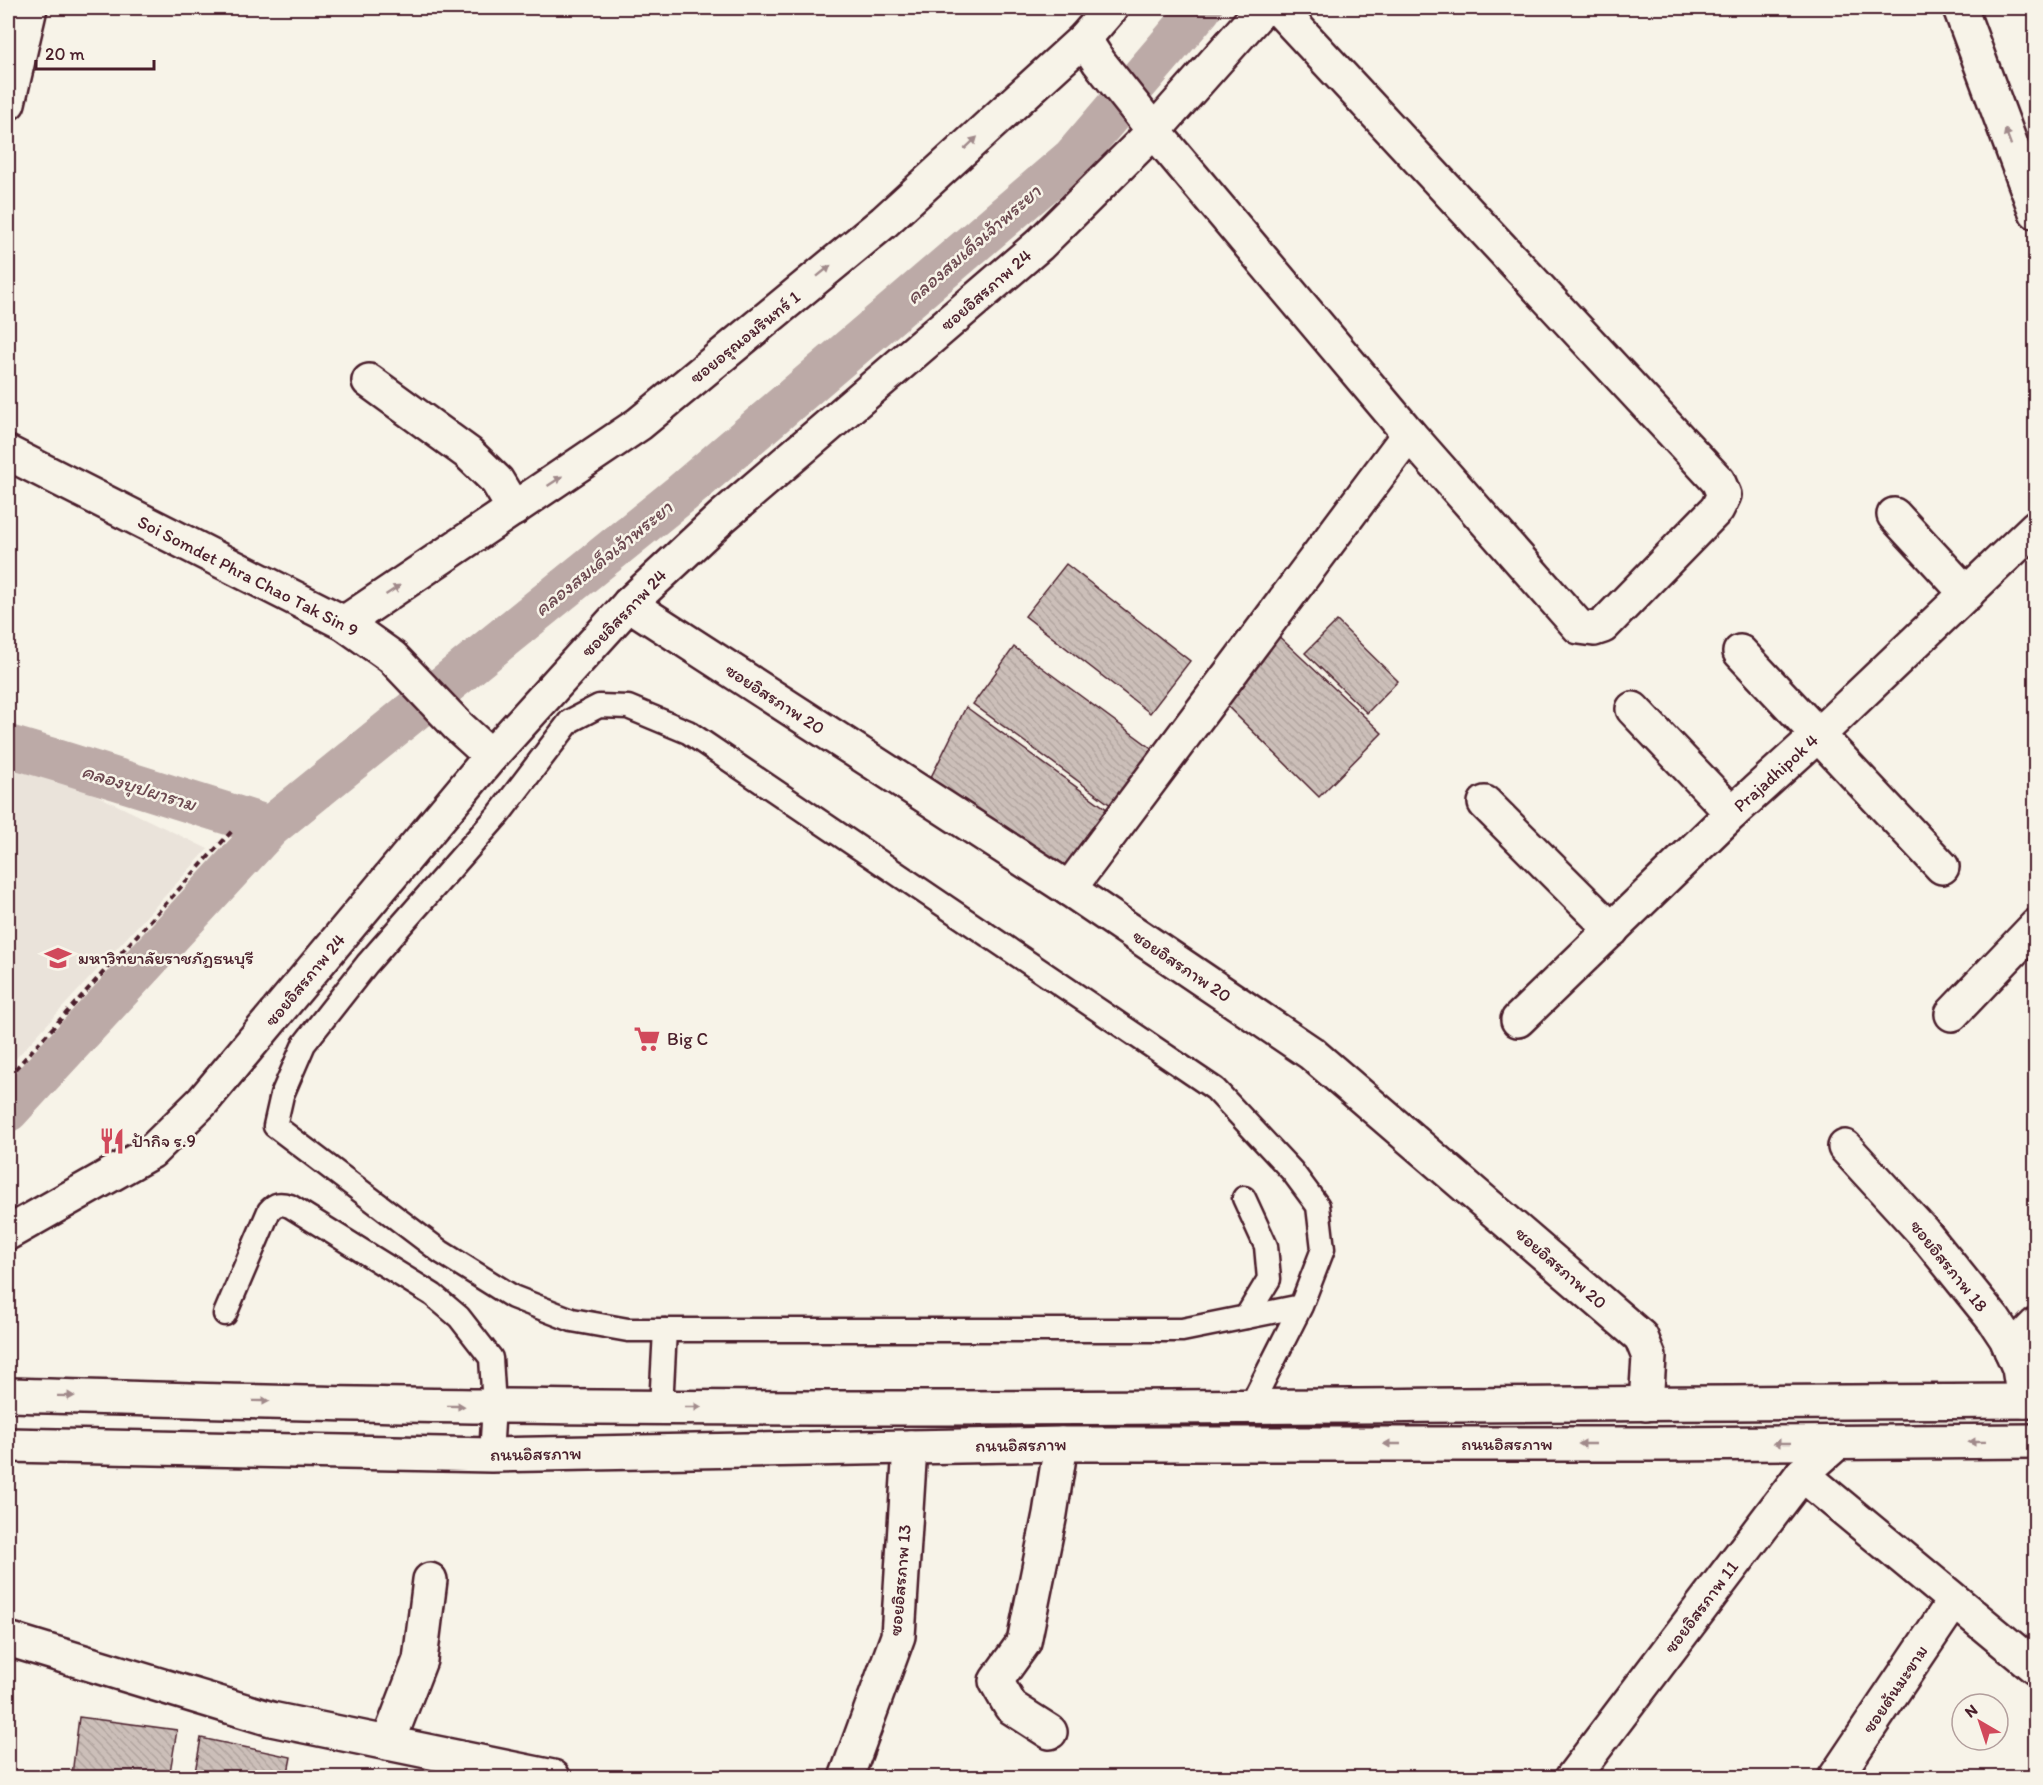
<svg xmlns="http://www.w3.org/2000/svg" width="2043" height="1785" font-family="Itim,'Playpen Sans Thai',sans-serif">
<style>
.built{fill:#eae3da}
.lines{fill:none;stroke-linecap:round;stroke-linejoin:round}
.canal{stroke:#bcaaa7;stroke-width:42}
.building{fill:url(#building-back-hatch);stroke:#4a1f2b;stroke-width:1.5}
.service-casing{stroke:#4a1f2b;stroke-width:27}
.minor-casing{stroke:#4a1f2b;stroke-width:38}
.secondary-casing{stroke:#4a1f2b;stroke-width:38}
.primary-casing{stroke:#4a1f2b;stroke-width:38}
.path{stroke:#4a1f2b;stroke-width:4;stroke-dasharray:6 4.5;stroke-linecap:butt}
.service{stroke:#f7f3e8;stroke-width:22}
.minor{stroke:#f7f3e8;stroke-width:33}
.secondary{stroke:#f7f3e8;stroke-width:33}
.primary{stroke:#f7f3e8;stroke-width:33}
.oneway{fill:#a0898a}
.labels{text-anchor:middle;stroke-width:5;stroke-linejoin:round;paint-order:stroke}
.street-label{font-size:18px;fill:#4a1f2b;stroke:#f7f3e8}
.poi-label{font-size:18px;fill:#4a1f2b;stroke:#f7f3e8;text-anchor:start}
.water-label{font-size:20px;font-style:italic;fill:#6c4950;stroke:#f7f3e8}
</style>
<defs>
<pattern id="building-back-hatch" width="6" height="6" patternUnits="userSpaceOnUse" patternTransform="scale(1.5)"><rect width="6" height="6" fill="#ccbfb9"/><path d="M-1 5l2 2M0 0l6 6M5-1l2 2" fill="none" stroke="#b1a49f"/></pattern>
</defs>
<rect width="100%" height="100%" fill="#f7f3e8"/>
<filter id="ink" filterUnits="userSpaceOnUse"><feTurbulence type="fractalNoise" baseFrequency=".0167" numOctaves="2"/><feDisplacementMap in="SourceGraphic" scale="12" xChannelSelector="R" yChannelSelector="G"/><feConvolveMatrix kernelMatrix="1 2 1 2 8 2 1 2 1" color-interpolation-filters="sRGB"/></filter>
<g filter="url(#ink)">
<polygon class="built" points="8,759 36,766 208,849 8,1067"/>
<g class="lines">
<g class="canal">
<polyline points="8,746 59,761 270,827"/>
<polyline points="8,1111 270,827 681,494 1073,158 1201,8"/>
</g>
</g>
<g class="building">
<polygon points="1066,564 1190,661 1150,713 1025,616"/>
<polygon points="1337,621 1398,681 1367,713 1305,653"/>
<polygon points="1272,630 1382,733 1319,797 1219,698"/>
<polygon points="1014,647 1154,750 1112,806 973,704"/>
<polygon points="966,707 1108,810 1063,868 929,781"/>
<polygon points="79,1717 177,1730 169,1778 77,1778 78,1774 72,1775"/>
<polygon points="201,1738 291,1757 287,1778 194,1778"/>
</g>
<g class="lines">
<g class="service-casing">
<g id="service">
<polyline points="1244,1198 1266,1246 1269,1279 1246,1317"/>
<path d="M225,1314l44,-103c7,-8 11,-8 21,-5l143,89 26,22 32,41 3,48 -3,49"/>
<polyline points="661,1407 665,1330"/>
<polyline points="1250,1407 1301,1306 1323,1249 1318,1206 1292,1171 1215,1089 688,732 628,707 599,706 570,721 499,814 367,964 304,1044 282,1095 275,1126 441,1252 513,1297 572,1320 628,1330 1182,1330 1301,1306"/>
</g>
</g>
<g class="minor-casing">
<g id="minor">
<polyline points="1084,39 1099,62 1154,131 1409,434 1579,627 1594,629 1603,626 1717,509 1724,495 1718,481 1278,8"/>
<polyline points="8,103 30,8"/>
<polyline points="369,381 468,453 497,481 514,509"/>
<polyline points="8,453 344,623 392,657 458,726 491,756"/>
<polyline points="1894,515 1967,594"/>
<polyline points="629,604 1069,889 1311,1053 1641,1337 1649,1357 1646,1404"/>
<polyline points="344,623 639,424 884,222 1084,39 1111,8"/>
<polyline points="1740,652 1942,867"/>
<polyline points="1633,709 1732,813"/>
<polyline points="1485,803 1612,930"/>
<polyline points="1069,889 1409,434"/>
<polyline points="1952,1014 2036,926"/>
<polyline points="1518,1020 1732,813 1819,734 2036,527"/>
<polyline points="1845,1147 1923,1232 1994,1320 2006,1338 2019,1368 2024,1401"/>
<polyline points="8,1233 151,1152 203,1101 491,756 629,604 722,517 1039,245 1154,131 1263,8"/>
<polyline points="2011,1350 2036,1325"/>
<polyline points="1802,1474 2036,1668"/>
<polyline points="8,1639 271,1719 553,1777"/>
<polyline points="1050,1732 1011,1707 996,1681 1024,1642 1050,1514 1061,1444"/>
<polyline points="388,1743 420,1660 430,1580"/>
<polyline points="846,1778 898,1636 910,1447"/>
<polyline points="1572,1778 1802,1474 1837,1443"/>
<polyline points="1835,1778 1954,1601"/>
</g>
</g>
<g class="secondary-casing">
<g id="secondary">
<path d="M8,1395c162,4 326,10 489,11 513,6 1026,-3 1539,-5"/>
<polyline points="8,1445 491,1455 1061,1444 1661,1444 2036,1441"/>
</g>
</g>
<g class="primary-casing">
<polyline id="primary" points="1960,8 2036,212"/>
</g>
<polyline class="path" points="8,1077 232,831"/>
<use href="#service" class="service"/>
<use href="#minor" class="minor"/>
<use href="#secondary" class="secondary"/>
<use href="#primary" class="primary"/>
</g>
<defs><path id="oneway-solid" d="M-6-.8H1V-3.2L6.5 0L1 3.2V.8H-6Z" transform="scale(1.5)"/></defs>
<g class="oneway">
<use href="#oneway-solid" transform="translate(2008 137) rotate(-110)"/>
<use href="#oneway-solid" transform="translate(971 143) rotate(-43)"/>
<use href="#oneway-solid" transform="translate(824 271) rotate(-39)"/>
<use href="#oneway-solid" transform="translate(555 481) rotate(-34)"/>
<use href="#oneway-solid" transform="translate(393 590) rotate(-34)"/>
<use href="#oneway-solid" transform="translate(66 1396) rotate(1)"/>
<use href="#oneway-solid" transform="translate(261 1401) rotate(1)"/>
<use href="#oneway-solid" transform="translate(456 1406) rotate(1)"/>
<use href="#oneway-solid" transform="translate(693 1407)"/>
<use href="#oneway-solid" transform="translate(1977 1442) rotate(179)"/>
<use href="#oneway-solid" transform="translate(1782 1443) rotate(180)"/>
<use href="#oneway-solid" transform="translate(1392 1444) rotate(-180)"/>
<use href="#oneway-solid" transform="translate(1587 1444) rotate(-180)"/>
</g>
</g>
<defs>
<g id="university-bare" transform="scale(2.07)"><path d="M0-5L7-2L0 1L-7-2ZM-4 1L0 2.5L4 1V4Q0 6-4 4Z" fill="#d1495b" stroke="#f7f3e8" stroke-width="2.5" paint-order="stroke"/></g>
<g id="supermarket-bare" transform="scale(2.07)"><path d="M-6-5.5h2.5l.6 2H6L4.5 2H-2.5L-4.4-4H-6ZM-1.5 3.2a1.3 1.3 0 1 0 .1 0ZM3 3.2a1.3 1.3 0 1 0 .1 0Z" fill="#d1495b" stroke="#f7f3e8" stroke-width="2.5" paint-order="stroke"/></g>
<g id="restaurant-bare" transform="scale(2.07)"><path d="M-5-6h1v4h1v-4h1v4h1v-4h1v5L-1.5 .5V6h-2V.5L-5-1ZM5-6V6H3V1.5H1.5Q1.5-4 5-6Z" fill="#d1495b" stroke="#f7f3e8" stroke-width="2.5" paint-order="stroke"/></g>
</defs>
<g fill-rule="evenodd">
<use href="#university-bare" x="58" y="958"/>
<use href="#supermarket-bare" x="647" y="1039"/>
<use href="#restaurant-bare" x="112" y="1141"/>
</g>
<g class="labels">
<g class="street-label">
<text transform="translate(986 290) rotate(-41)" y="6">ซอยอิสรภาพ 24</text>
<text transform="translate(745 337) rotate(-39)" y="6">ซอยอรุณอมรินทร์ 1</text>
<text transform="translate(248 576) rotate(27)" y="6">Soi Somdet Phra Chao Tak Sin 9</text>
<text transform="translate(624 613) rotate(-46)" y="6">ซอยอิสรภาพ 24</text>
<text transform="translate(775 699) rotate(33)" y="6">ซอยอิสรภาพ 20</text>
<text transform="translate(1776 773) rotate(-42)" y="6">Prajadhipok 4</text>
<text transform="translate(1182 966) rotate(34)" y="6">ซอยอิสรภาพ 20</text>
<text transform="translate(305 980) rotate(-50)" y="6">ซอยอิสรภาพ 24</text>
<text transform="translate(1949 1266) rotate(51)" y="6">ซอยอิสรภาพ 18</text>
<text transform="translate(1561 1268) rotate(41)" y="6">ซอยอิสรภาพ 20</text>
<text x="1507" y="1450">ถนนอิสรภาพ</text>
<text transform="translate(1021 1445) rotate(-1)" y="6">ถนนอิสรภาพ</text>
<text transform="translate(536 1454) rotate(-1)" y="6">ถนนอิสรภาพ</text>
<text transform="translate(900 1580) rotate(-85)" y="6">ซอยอิสรภาพ 13</text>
<text transform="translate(1701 1607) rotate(-53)" y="6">ซอยอิสรภาพ 11</text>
<text transform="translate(1895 1689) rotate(-56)" y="6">ซอยต้นมะขาม</text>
</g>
<g class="poi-label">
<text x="78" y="964">มหาวิทยาลัยราชภัฏธนบุรี</text>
<text x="667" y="1045">Big C</text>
<text x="132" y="1147">ป้ากิจ ร.9</text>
</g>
<g class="water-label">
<text transform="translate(973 244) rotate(-41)" y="7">คลองสมเด็จเจ้าพระยา</text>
<text transform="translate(603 558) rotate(-39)" y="7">คลองสมเด็จเจ้าพระยา</text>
<text transform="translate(139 787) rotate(17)" y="7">คลองบุปผาราม</text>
</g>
</g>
<rect width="2043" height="1785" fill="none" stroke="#f7f3e8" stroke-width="30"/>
<rect x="15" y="15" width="2013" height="1755" fill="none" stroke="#4a1f2b" stroke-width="2" filter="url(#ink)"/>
<g transform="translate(1980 1722) rotate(321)"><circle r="28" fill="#f7f3e8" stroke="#b29e9c" stroke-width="1.5"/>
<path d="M0-4.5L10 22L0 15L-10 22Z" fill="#d1495b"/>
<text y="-9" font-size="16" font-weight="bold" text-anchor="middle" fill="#4a1f2b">N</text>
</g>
<path d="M36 60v9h118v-9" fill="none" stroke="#4a1f2b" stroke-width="3"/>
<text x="45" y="60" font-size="18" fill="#4a1f2b" stroke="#f7f3e8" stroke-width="4.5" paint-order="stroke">20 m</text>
</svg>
